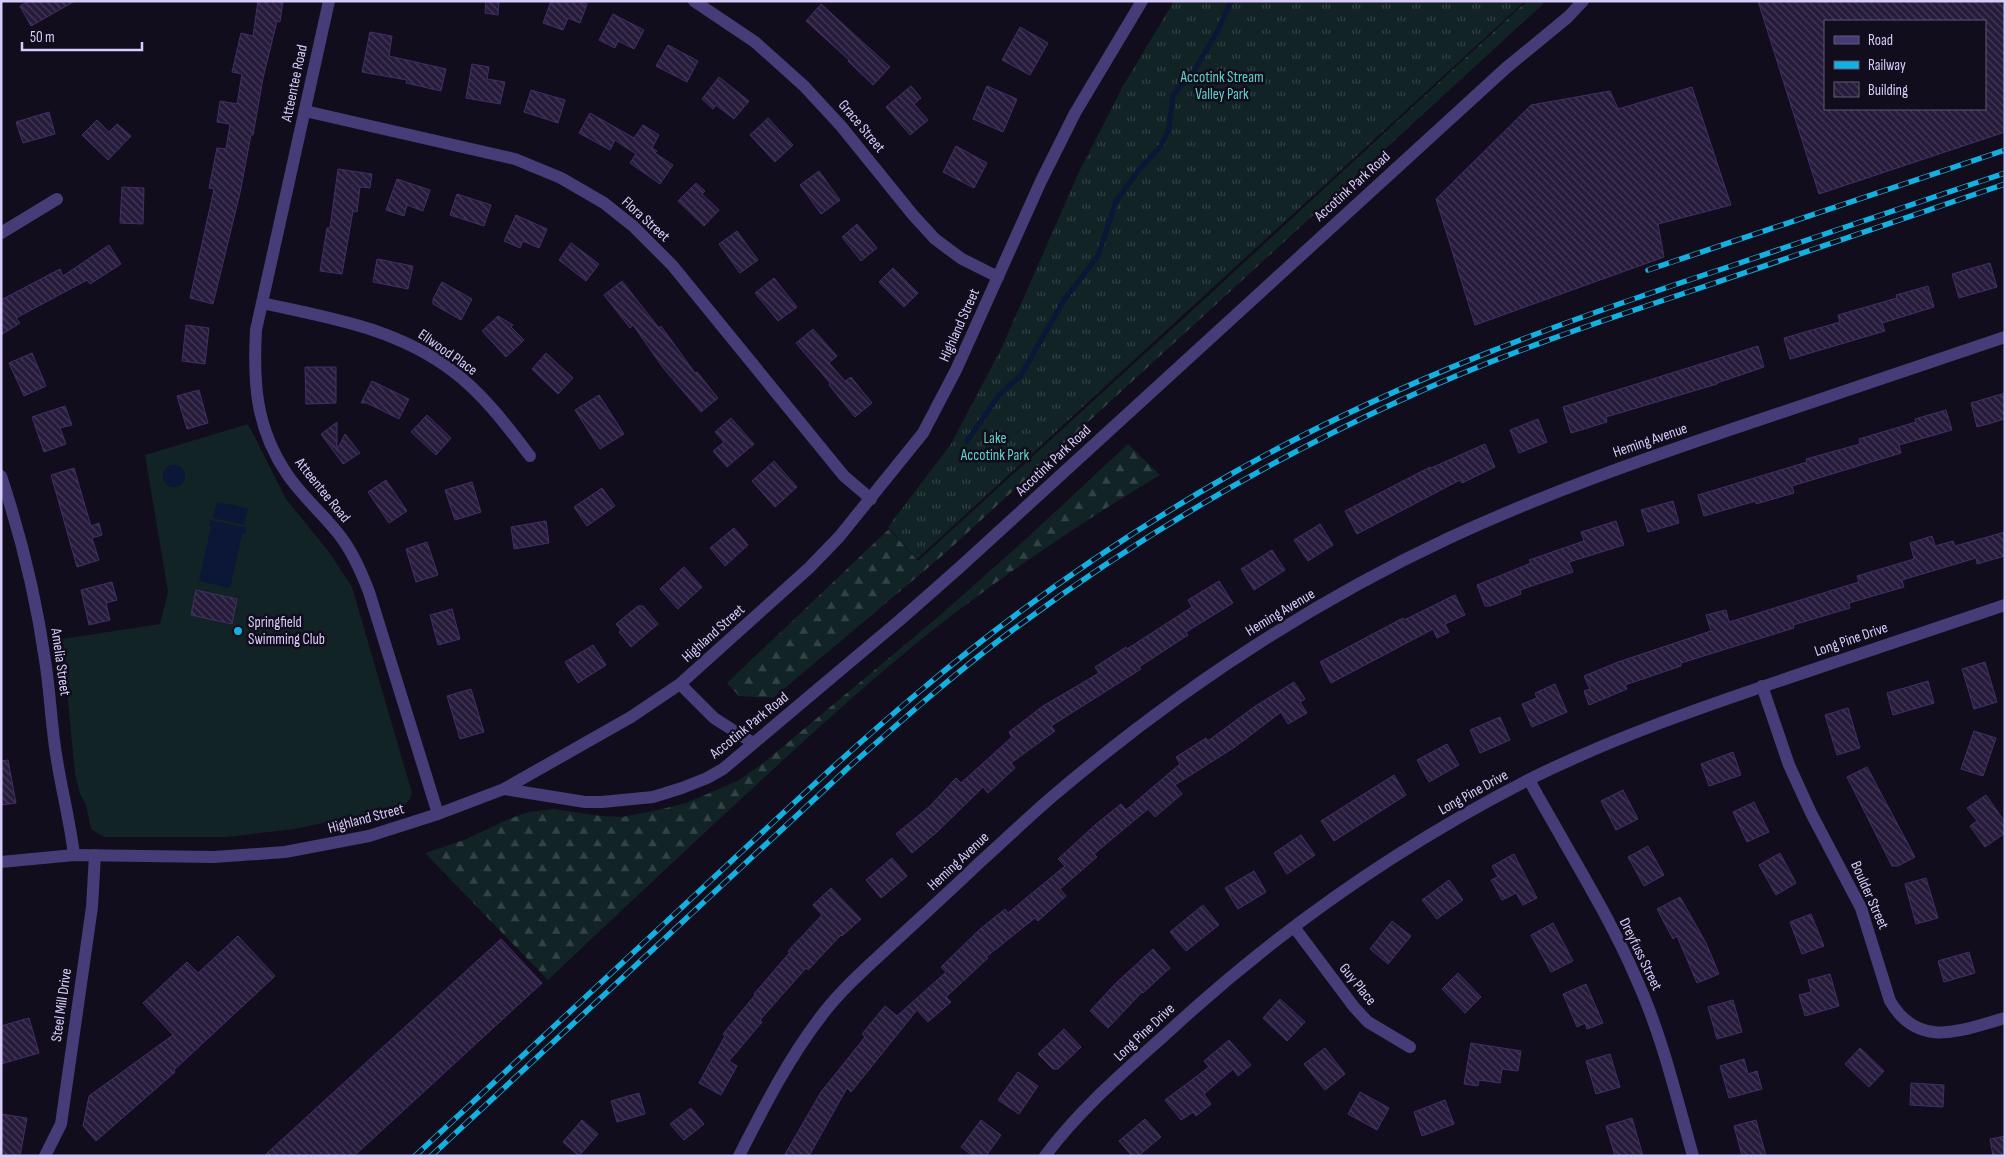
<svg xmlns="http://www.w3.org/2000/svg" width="2006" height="1157" font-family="'Sofia Sans Condensed',sans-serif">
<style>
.grass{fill:url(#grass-tufts)}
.forest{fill:url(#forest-firs)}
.pitch{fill:#112325}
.water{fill:#0c1636}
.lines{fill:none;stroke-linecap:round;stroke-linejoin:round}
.stream{stroke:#0c1636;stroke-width:5}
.building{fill:url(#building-back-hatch);stroke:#412f66;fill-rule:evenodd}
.street{stroke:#463c77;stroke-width:12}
.rail-casing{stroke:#13b1e1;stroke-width:5.5}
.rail{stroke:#120d1c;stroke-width:4;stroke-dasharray:11;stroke-linecap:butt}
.poi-dot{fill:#13b1e1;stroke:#120d1c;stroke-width:2}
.labels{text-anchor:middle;stroke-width:5;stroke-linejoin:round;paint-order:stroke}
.park-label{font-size:15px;fill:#5fd4c6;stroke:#120d1c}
.street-label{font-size:15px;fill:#d8ccfb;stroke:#120d1c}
.poi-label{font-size:15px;fill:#d8ccfb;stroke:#120d1c;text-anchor:start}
</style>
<defs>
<pattern id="grass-tufts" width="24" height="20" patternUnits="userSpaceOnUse" patternTransform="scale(1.25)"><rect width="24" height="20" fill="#112325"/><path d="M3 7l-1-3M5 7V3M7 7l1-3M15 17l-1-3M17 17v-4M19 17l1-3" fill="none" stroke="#334246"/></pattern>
<pattern id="forest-firs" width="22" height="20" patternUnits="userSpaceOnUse" patternTransform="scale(1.25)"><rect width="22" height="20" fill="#112325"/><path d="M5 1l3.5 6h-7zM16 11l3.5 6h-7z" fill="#334246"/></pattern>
<pattern id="building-back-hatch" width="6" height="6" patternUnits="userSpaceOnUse" patternTransform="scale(1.25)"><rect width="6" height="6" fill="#261b3b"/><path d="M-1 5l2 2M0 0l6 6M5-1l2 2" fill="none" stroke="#453b58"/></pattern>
</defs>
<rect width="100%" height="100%" fill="#120d1c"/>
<polygon class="grass" points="1174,1 1525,1 917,559 888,527 951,444 1002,347 1078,174 1123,86"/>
<g class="forest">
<polygon points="1527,1 1543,1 1543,4 943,555 773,698 739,696 727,683 889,529 918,561 1208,296"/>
<path d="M1128,444l32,31c-80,48 -157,100 -231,158 -56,45 -109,93 -162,142 -74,68 -146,136 -219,205l-123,-127 39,-13 45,-21 19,-7 26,-3 47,7 21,1 36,-7 28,-7 33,-14 20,-9 23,-16 176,-147 89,-79z"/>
</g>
<polygon class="pitch" points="248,424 286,499 329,552 352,587 412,793 410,799 404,806 294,829 227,837 104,837 91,829 86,805 80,794 75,774 62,639 160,624 168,592 145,455"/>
<g class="water">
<circle cx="174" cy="476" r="11"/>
<polygon points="217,502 248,508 244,525 213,518"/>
<polygon points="210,520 247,528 245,534 242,534 230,588 199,581 211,527 209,526"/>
</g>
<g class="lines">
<polyline class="stream" points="967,441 999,395 1021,375 1064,300 1098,256 1116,201 1138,171 1161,146 1169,129 1173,95 1194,71 1217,32 1231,1"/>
</g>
<g class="building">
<polygon points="29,1 75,1 31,26 20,6"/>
<polygon points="258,1 283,1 280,22 277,21 263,78 253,135 251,135 240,193 213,304 190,298 214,189 209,188 217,148 226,149 230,124 217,122 220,101 237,104 242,74 232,72 241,33 253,36"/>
<polygon points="486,1 499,1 498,15 485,13"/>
<polygon points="551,1 579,1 587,4 580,23 568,18 563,30 543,23"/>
<path d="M1758,1h247v131l-186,62zM1825,21h160v88h-160z"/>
<polygon points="821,4 890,67 873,85 848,61 849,60 806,21"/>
<polygon points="613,14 644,30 634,49 618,41 615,48 599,40"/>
<polygon points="1020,27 1048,43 1030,75 1002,60"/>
<polygon points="370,32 392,36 389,56 446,69 441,91 406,83 407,80 362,72"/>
<polygon points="668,45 698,61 687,82 656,66"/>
<polygon points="472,64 489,67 487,79 505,82 500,104 466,98"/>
<polygon points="719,77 749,101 734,119 716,105 713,109 702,99"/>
<polygon points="911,86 921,98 914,104 928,120 910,135 886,107"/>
<polygon points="987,86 1017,99 1003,132 973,119"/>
<polygon points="1692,87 1731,205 1658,224 1664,257 1475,325 1436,199 1531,105 1610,91 1618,109"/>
<polygon points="531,90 565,100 558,123 524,112"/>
<polygon points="49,112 55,134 23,143 16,122"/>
<polygon points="590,113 634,138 643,125 659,135 652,148 657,151 655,153 673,165 660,184 630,163 636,154 615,140 610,150 579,133"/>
<polygon points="768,118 793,145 775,162 750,135"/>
<polygon points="97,120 109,132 117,124 131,136 108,160 82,135"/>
<polygon points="956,146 987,163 974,188 943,172"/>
<polygon points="338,169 372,174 370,188 360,187 357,212 353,211 342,274 320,271 327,228 330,228"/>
<polygon points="819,171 840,200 821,214 800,185"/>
<polygon points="397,179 430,190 423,211 407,205 404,216 386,210"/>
<polygon points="696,183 705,191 702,194 719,210 704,226 678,201"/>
<polygon points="122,187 144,188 143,224 120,223"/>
<polygon points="457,194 491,205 484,226 450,215"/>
<polygon points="516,215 547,229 539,248 523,241 520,248 504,241"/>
<polygon points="857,224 877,248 861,261 842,237"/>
<polygon points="737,231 758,260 740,273 719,244"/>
<polygon points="571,243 599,264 586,281 559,260"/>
<polygon points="109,245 121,264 90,284 87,280 16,318 20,323 1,335 1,300 60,269 63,276"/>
<polygon points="377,259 413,266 408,289 373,282"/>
<polygon points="1990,263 1997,287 1959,298 1952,274"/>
<polygon points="893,268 918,293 904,307 879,282"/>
<polygon points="774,278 797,307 778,321 755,293"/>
<polygon points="622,281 659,328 661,326 695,373 697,372 718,398 701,412 664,369 633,325 630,328 604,295"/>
<polygon points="442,282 472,299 461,320 433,304 433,299"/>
<polygon points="1928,286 1934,307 1882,323 1885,331 1790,359 1784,338 1840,322 1838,315 1897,298 1896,295"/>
<polygon points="498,316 513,325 511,327 524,340 506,357 482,331"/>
<polygon points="186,325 209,328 205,364 182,361"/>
<polygon points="813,329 837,356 829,363 845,381 851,377 872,403 855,417 829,385 830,383 796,343"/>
<polygon points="1758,346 1764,367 1717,383 1717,384 1606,417 1607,422 1571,433 1563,407"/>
<polygon points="32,353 46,386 24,396 9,363"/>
<polygon points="546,353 573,378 558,394 532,369"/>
<polygon points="305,367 336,367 336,403 306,404"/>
<polygon points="372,381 409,399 399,419 367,403 361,403"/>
<polygon points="199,390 208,423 187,429 177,396"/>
<polygon points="2005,393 2005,419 1977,427 1971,403"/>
<polygon points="599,395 624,434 600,449 575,410"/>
<polygon points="65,406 72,425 60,428 66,444 44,452 32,417"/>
<polygon points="1946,410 1952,430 1899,445 1901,453 1792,486 1794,493 1756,504 1756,501 1704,516 1698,495 1807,462 1806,459 1860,444 1859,439 1916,422 1915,419"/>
<polygon points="427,415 451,438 436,455 411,432"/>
<polygon points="731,418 754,444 727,467 713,451 724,442 715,432"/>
<polygon points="1538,419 1547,442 1519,453 1510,430"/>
<polygon points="337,422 337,450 345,434 360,453 343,464 321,434"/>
<polygon points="1485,444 1495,467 1462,483 1460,480 1357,534 1345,511 1430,467 1431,468"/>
<polygon points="774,461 797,487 775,507 752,481"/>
<polygon points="74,468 91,526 99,523 102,535 92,538 99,560 77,567 51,475"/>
<polygon points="386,480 407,511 389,523 368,492"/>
<polygon points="472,482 481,512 455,520 445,490"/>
<polygon points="602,488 615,506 587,526 574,507"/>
<polygon points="1673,501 1679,523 1648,532 1641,510"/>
<polygon points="546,521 549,543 514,549 511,527"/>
<polygon points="1616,521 1624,545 1569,562 1573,572 1520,590 1521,594 1490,606 1485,606 1477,585 1531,563 1529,560 1584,541 1581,532"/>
<polygon points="1320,524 1333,545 1308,561 1294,540"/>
<polygon points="734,528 748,545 725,566 710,548"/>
<polygon points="2005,532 2005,556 1977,564 1976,558 1902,580 1904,587 1849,603 1850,608 1793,625 1794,628 1681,663 1681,666 1625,685 1627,689 1589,705 1584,691 1590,689 1584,676 1618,662 1711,631 1706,615 1726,610 1729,622 1859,582 1857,576 1914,559 1910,543 1932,536 1935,546 1953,541 1955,546"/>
<polygon points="427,542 438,575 416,582 406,549"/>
<polygon points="1272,550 1285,570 1254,590 1241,569"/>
<polygon points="684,567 702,587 678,609 660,589"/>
<polygon points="1219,581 1233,603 1186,632 1188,635 1139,667 1141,669 1051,726 1055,731 1011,763 1015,768 988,793 983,787 937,832 912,853 896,834 930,806 956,778 961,783 1012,737 1009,732 1043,706 1099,673 1095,667 1126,647 1127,649 1192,607 1188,600"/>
<polygon points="112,582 117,600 106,603 110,620 89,625 81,590"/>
<polygon points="196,590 237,599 232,624 191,615"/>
<polygon points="1455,595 1465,615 1445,624 1449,632 1437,638 1433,629 1331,683 1320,662 1403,618 1404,620"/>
<polygon points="638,606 643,606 658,624 631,647 619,632 621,630 616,624"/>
<polygon points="452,609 460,639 438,645 430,615"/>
<polygon points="593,645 606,665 578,683 565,662"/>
<polygon points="1985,662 1997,702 1974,709 1962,669"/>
<polygon points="1928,681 1934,703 1893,715 1887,693"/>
<polygon points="1294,682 1305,699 1300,702 1307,713 1288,724 1281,712 1235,747 1175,785 1182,794 1155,817 1148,809 1094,854 1097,857 1060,889 1066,896 1038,921 1035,918 986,957 988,958 946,997 951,1002 928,1022 917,1010 851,1092 847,1088 809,1156 784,1156 821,1092 865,1037 862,1034 885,1006 897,1016 946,972 941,967 979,930 1005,909 1008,913 1065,866 1058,859 1095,825 1121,804 1126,810 1180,764 1176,757 1206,738 1208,741 1254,707"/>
<polygon points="1555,684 1567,712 1532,727 1522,704 1537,698 1535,693"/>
<polygon points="471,689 484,732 460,739 447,696"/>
<polygon points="1848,708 1860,748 1837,755 1825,715"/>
<polygon points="1500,717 1510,740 1480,753 1470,730"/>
<polygon points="1974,731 1996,738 1983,776 1961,769"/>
<polygon points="1447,744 1459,765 1429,782 1417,760"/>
<polygon points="1733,752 1741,775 1709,786 1701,764"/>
<polygon points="8,760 16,803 1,805 1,761"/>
<polygon points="1867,767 1915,857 1898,866 1892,866 1847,777"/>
<polygon points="1394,775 1406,795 1334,841 1321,821"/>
<polygon points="1623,790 1638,819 1616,830 1601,801"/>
<polygon points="1986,795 2005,822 2005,833 1985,847 1970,826 1977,821 1967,808"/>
<polygon points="1754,802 1769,832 1747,842 1733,812"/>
<polygon points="1301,835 1315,855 1287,874 1274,853"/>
<polygon points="1648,846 1664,875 1644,886 1628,857"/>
<polygon points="1780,853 1796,883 1776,895 1759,865"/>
<polygon points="1514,854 1537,898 1523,905 1516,893 1502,900 1491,880 1498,877 1492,866"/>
<polygon points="892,858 907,876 881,898 866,880"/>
<polygon points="1254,871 1266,892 1238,909 1225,888"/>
<polygon points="1926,878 1938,918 1916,924 1905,884"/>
<polygon points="1449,880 1463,900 1437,919 1422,900"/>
<polygon points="831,888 861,919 842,936 841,935 808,970 806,968 760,1020 762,1022 729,1061 737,1066 721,1095 699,1083 725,1036 723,1034 755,995 754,994 790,952 788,951 822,915 813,905"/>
<polygon points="1680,897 1706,943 1719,974 1697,983 1677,936 1673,939 1657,909"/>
<polygon points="1203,905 1219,925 1186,951 1170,932"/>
<polygon points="1811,914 1824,946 1802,954 1790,922"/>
<polygon points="1392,921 1411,936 1388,964 1370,949"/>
<polygon points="1553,923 1573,961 1551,972 1531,935"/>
<polygon points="238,936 275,976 174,1070 175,1072 96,1141 83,1126 89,1096 173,1035 143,1003 187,962 198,973"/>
<polygon points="501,939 542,983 354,1156 264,1156"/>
<polygon points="1153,949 1170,968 1143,993 1142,992 1108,1028 1090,1011 1115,984"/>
<polygon points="1969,952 1975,973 1944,982 1938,961"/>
<polygon points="1458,973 1481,997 1465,1013 1442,989"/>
<polygon points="1830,974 1839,1006 1805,1016 1799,995 1811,992 1808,980"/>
<polygon points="1586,984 1603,1023 1587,1029 1585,1023 1577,1027 1563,994"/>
<polygon points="1280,999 1305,1022 1287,1041 1263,1018"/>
<polygon points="1733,1000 1742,1032 1717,1039 1708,1007"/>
<polygon points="29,1018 39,1053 1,1064 1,1026"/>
<polygon points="1064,1029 1081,1047 1058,1069 1053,1069 1038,1054"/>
<polygon points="1229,1040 1251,1065 1238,1076 1233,1069 1204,1094 1211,1104 1196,1116 1193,1112 1181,1120 1165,1100 1209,1067 1204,1061"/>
<polygon points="1471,1043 1521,1051 1518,1071 1502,1069 1500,1083 1479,1080 1478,1086 1464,1084"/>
<polygon points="1325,1048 1345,1074 1325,1090 1304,1064"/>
<polygon points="1860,1048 1884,1071 1869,1087 1845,1064"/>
<polygon points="1610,1054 1620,1087 1596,1094 1586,1061"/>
<polygon points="1744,1059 1748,1074 1757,1071 1762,1089 1729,1098 1720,1066"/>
<polygon points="1018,1072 1038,1086 1019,1114 998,1100"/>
<polygon points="1911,1083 1944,1085 1943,1107 1910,1105"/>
<polygon points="1360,1092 1389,1108 1377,1130 1348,1114"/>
<polygon points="639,1093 645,1114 617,1122 611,1101"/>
<polygon points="1445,1100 1454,1124 1422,1136 1414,1112"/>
<polygon points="691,1108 704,1124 684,1140 670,1124"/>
<polygon points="1,1114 27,1118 20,1156 1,1156"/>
<polygon points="1632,1118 1643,1156 1615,1156 1606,1126"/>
<polygon points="1145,1119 1161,1137 1138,1156 1132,1156 1119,1141"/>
<polygon points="582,1120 598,1134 579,1156 563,1142"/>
<polygon points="981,1120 1001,1135 986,1156 973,1156 961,1147"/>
<polygon points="1756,1120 1766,1156 1742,1156 1734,1126"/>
<polygon points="2005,1136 2005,1156 1993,1156 1990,1139"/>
</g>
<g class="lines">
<g class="street">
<path d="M329,1l-73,329c-3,54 0,98 31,144 14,21 34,38 50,58 15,18 24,39 32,60l69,222"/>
<polyline points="694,1 755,42 804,86 841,126 913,215 935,239 962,259 998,277"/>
<polyline points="305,111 515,159 561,178 604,203 633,226 672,265 844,476 871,499"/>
<polyline points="1,233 57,199"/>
<path d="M262,303c68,15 135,25 192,69 30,23 53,54 76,84"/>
<path d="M1,476c20,60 35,121 44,184 5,31 6,63 11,94 5,34 14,67 18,101"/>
<polyline points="680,684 714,718 753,743"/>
<path d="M1762,686l27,79 22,48 50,95 29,93c29,49 71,29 115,17"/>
<path d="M1529,780c35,64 78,131 107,198 26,57 40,118 57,178"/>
<polyline points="504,789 585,802 602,802 653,797 682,788 707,778 723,769 900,620 959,568 1506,68 1568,17 1583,1"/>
<polyline points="1,862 74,855 214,857 285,852 369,836 438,814 504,789 631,717 680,684 809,568 839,537 923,433 956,370 1041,181 1075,113 1142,1"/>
<polyline points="1294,927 1354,1007 1368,1022 1410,1047"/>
<polyline points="45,1156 61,1124 92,907 95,855"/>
<path d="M739,1156c25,-49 49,-97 83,-141 20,-26 46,-49 71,-72 28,-26 57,-52 85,-79 25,-22 49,-46 75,-68 120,-102 253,-191 396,-258 97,-45 197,-80 298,-114 86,-29 172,-58 258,-87"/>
<path d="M1045,1156c37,-50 86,-90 132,-132 105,-96 224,-179 351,-244 84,-42 174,-73 263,-103 71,-24 142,-48 214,-72"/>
</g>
<g class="rail-casing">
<g id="rail">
<polyline points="1648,270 2005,150"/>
<path d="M415,1156c98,-91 195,-182 293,-273 70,-65 139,-131 212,-192 97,-82 202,-155 313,-218 158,-90 328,-151 501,-208 90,-31 180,-61 271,-92"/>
<path d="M431,1156l418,-389c52,-46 105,-93 161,-135 121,-90 251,-168 389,-231 97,-45 199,-79 301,-113 101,-35 203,-69 305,-104"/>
</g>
</g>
<use href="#rail" class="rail"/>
</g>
<circle class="poi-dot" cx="238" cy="631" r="5"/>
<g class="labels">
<g class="park-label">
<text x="1222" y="82">Accotink Stream<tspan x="1222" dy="17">Valley Park</tspan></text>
<text x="995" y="443">Lake<tspan x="995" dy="17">Accotink Park</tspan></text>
</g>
<g class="street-label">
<text transform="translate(294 83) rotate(-78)" y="5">Atteentee Road</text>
<text transform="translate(862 126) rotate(50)" y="5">Grace Street</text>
<text transform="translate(1352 186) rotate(-42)" y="5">Accotink Park Road</text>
<text transform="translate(646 219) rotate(42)" y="5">Flora Street</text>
<text transform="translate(959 325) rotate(-66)" y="5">Highland Street</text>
<text transform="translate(448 352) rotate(35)" y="5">Ellwood Place</text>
<text transform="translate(1650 440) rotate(-19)" y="5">Heming Avenue</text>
<text transform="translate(1053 460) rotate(-43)" y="5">Accotink Park Road</text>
<text transform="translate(323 490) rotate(51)" y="5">Atteentee Road</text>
<text transform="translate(1280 612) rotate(-31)" y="5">Heming Avenue</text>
<text transform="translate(713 633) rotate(-42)" y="5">Highland Street</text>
<text transform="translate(1851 639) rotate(-19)" y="5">Long Pine Drive</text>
<text transform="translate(61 662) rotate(82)" y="5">Amelia Street</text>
<text transform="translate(749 725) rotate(-39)" y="5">Accotink Park Road</text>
<text transform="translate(1473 792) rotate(-29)" y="5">Long Pine Drive</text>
<text transform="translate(366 818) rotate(-15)" y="5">Highland Street</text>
<text transform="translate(958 861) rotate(-43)" y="5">Heming Avenue</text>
<text transform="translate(1870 895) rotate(66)" y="5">Boulder Street</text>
<text transform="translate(1641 954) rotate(64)" y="5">Dreyfuss Street</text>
<text transform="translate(1358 984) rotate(51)" y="5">Guy Place</text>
<text transform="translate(61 1005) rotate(-82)" y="5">Steel Mill Drive</text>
<text transform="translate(1144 1032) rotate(-43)" y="5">Long Pine Drive</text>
</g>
<g class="poi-label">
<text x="248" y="627">Springfield<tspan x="248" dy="17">Swimming Club</tspan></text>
</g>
</g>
<rect width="2006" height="1157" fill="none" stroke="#d8ccfb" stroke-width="5"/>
<rect x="1824" y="20" width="162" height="90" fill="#120d1c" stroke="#615975"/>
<rect x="1834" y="36" width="25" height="8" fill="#463c77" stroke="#615975"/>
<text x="1868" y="45" font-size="15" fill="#d8ccfb">Road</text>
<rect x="1834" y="61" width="25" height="8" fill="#13b1e1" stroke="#615975"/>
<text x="1868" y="70" font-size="15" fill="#d8ccfb">Railway</text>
<rect x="1834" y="82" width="25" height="15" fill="url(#building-back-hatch)" stroke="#615975"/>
<text x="1868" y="95" font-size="15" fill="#d8ccfb">Building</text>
<path d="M22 42v8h120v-8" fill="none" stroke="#d8ccfb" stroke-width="2.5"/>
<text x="30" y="42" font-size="15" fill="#d8ccfb" stroke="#120d1c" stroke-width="4" paint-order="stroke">50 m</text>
</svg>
